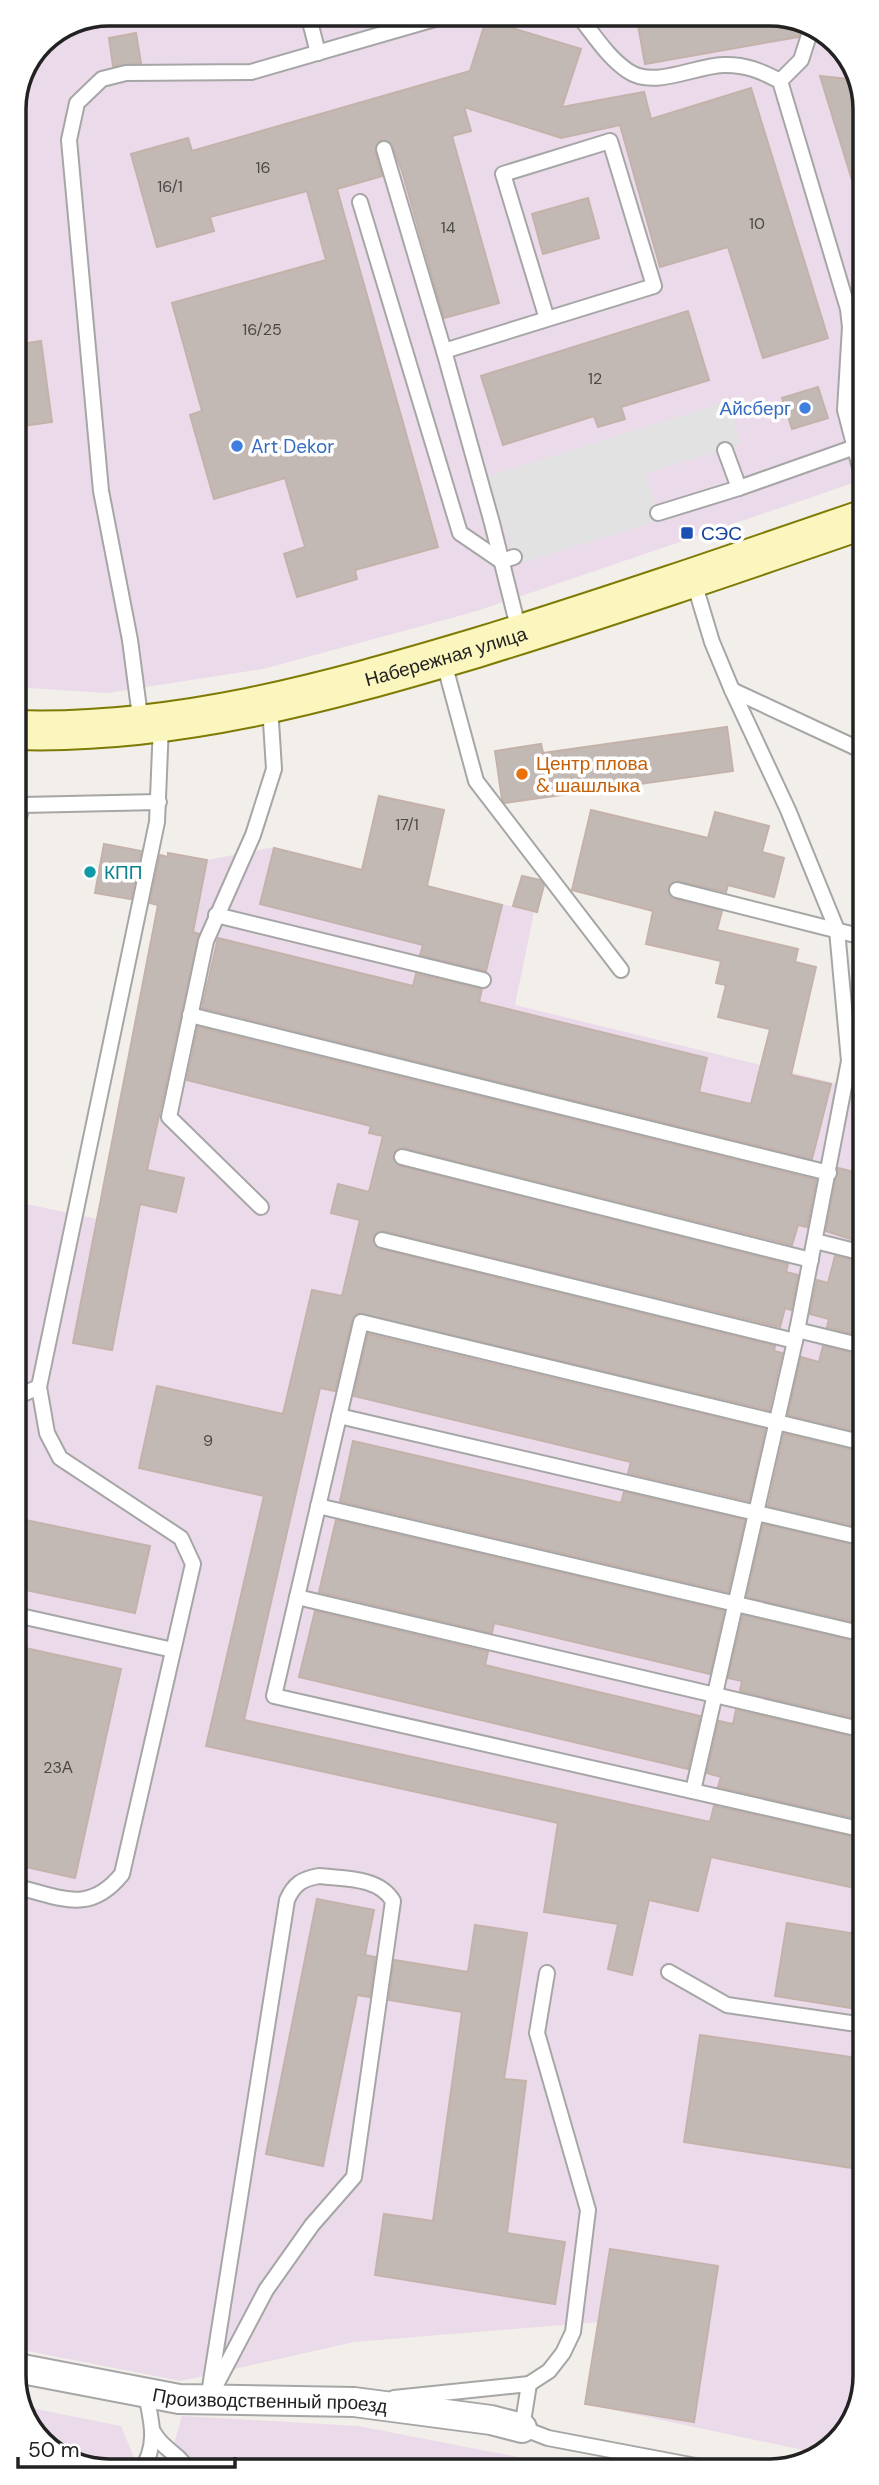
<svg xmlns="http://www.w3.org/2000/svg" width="879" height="2485" font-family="'DM Sans',sans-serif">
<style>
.industrial{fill:#ebdaea}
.parking{fill:#e2e2e2}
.building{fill:#c3b9b4;stroke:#c4b2aa;stroke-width:2}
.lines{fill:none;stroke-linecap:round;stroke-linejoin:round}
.lane-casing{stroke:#a6a6a6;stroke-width:18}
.street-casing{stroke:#a6a6a6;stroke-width:32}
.secondary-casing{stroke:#7e7b04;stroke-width:42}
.lane{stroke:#fff;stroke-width:14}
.street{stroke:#fff;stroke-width:28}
.secondary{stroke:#fbf6be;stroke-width:38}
.shop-dot{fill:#3f7fe0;stroke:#fff;stroke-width:2.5}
.transit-dot{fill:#1a4fb4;stroke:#fff;stroke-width:2.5}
.food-dot{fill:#e8710a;stroke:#fff;stroke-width:2.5}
.culture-dot{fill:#0f9aa8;stroke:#fff;stroke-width:2.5}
.labels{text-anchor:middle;stroke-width:7;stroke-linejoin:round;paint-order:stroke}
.number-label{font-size:16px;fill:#4a4846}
.shop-label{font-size:19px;fill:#366cbe;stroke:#fff;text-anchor:end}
.transit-label{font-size:19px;fill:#164399;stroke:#fff;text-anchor:start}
.street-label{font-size:19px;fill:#222;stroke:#fff}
.food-label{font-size:19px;fill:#c56008;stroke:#fff;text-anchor:start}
.culture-label{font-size:19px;fill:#0d838f;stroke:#fff;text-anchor:start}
.rim{fill:none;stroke:#222;stroke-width:3.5}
</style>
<rect width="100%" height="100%" fill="#f2eee9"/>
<g class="industrial">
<polygon points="109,14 777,14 832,37 862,84 862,480 477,611 263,669 107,693 15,687 14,103 42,42"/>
<polygon points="275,847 534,912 515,1005 863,1090 865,2376 845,2434 818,2453 585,2404 598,2322 354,2342 181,2381 17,2349 16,1202 98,1219 168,853 207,860"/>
<polygon points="21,2406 121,2426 134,2458 168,2465 182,2416 358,2426 580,2469 102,2471 47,2448"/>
</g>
<polygon class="parking" points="728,401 741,444 646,474 660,520 516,565 488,476"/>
<g class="building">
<polygon points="636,14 777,14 802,25 798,37 645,64"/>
<polygon points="486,20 581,49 562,107 644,92 651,119 751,88 828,338 763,358 728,247 660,267 620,125 561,138 464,107 471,131 452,136 499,303 444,318 402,171 391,143 381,140 375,151 382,176 337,189 438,547 355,570 357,579 297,597 284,554 305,547 285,478 214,499 190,415 202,411 172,303 326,260 307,191 210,217 214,231 157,247 131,154 188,138 192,151 470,71"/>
<polygon points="136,33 141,63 113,66 109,38"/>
<polygon points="820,76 859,80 862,84 862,195 857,196"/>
<polygon points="588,198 599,238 543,254 532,214"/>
<polygon points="688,311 709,380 621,407 625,419 598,427 594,416 503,445 481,376"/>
<polygon points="41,341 52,422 15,427 15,345"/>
<polygon points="818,387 828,418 792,429 782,398"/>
<polygon points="727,727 733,771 505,803 502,799 495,751 541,744 543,753"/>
<polygon points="379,796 444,810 427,886 502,905 486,971 420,955 423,945 260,904 274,848 362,870"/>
<polygon points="591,810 708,838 715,812 769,826 762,852 784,858 774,897 728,885 726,892 679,881 670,884 668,892 675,899 722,911 717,930 798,949 795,962 816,967 791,1075 831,1084 812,1159 202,1008 218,938 413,986 416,974 482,989 479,1002 707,1058 699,1092 751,1104 770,1029 718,1017 726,985 716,983 721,961 646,944 653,911 572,890"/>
<polygon points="104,844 141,851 131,899 95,893"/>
<polygon points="168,853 207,860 193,932 199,934 147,1170 184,1178 176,1212 140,1204 112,1350 73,1343 158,905 150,903 160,855 168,857"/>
<polygon points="522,876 540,880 544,885 537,912 513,906"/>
<polygon points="198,1027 816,1180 807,1227 798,1225 792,1245 404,1148 396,1150 393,1159 400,1166 788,1264 786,1272 798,1275 791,1310 785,1308 780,1327 384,1231 376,1233 373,1238 380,1249 775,1346 774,1351 782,1353 769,1410 358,1313 352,1320 335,1391 320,1388 244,1720 710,1822 714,1806 864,1839 864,1890 711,1857 698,1911 649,1900 632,1975 608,1969 618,1924 544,1912 558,1823 206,1746 264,1496 139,1468 157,1386 283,1414 312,1290 342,1296 360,1220 331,1213 338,1184 369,1192 383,1136 369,1133 371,1126 187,1080"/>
<polygon points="838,1168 863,1174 863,1243 826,1231"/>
<polygon points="835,1256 863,1262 863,1336 827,1327 829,1319 810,1314 817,1280 828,1283"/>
<polygon points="368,1334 765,1429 749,1501 628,1473 631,1462 354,1396"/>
<polygon points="823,1346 864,1355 864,1433 788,1415 801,1357 819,1362"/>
<polygon points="784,1434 864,1452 864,1528 768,1506"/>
<polygon points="353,1441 621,1503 624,1492 745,1520 728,1592 340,1501"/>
<polygon points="16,1518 150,1546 135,1613 16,1588"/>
<polygon points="336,1520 724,1611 710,1674 494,1623 492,1633 319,1592"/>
<polygon points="763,1524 864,1547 864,1624 747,1597"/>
<polygon points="315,1611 488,1652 485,1665 700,1716 688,1769 299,1677"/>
<polygon points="743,1615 864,1643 864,1720 740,1691 742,1681 728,1678"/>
<polygon points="16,1646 121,1669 75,1878 17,1865"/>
<polygon points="736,1710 864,1739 864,1820 718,1787 721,1777 707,1773 719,1721 733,1724"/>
<polygon points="317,1899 374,1910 365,1955 375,1957 370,1997 357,1995 323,2166 266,2154"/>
<polygon points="787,1923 864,1935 864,2010 775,1996"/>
<polygon points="475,1925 527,1933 504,2079 526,2081 507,2233 565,2242 555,2304 375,2275 384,2214 433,2221 462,2012 389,2000 394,1960 468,1972"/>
<polygon points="700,2035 865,2059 865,2170 684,2142"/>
<polygon points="610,2249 718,2266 694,2422 585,2404"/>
</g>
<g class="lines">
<g class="lane-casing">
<g id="lane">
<polyline points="308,14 318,53"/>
<path d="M577,14c16,19 30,43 51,57 26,18 66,-5 95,-6 22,-1 38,6 57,16"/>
<polyline points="811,29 801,60 780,81 848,309 850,327 845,410 862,475"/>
<polyline points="384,149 444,351"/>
<polyline points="360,202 460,533 501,561 514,557"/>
<polyline points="725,450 739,488 855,447"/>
<polyline points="658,513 739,488"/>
<polyline points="693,579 712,642 732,690 788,810 837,930 849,1061 795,1341 693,1791"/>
<polyline points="519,631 492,523 444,351 654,286 610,141 503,174 547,319"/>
<polyline points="443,659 476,781 621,970"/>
<polyline points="732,690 863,751"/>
<polyline points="141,724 130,640 101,491 69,140 77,103 102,79 126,73 251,72 452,14"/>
<polyline points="15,833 22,805 159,802"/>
<polyline points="677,890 863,937"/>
<polyline points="216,915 483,980"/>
<polyline points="190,1015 829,1173"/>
<polyline points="402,1157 811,1260"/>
<polyline points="261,1207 169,1117 206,941 253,835 274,769 270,706"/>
<polyline points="382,1240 795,1341"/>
<polyline points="815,1241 863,1253"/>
<polyline points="797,1330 863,1346"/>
<polyline points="16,1397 39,1387"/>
<polyline points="339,1416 864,1538"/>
<polyline points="864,1443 361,1322 274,1696 864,1830"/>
<polyline points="318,1506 864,1634"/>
<polyline points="297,1597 864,1730"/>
<polyline points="16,1615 173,1650"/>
<path d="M319,1876c26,3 60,1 74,25l-39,276 -42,48 -46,65 -58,110 79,-500c7,-16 15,-21 32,-24z"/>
<path d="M17,1887c44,10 72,28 105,-13l71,-310 -12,-26 -121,-80 -13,-25 -8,-46 118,-565 4,-97"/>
<polyline points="669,1972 727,2005 864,2025"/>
<polyline points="529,2384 522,2428 548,2438 706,2468"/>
<polyline points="394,2398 529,2384 549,2371 563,2353 573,2332 588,2210 537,2033 547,1973"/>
<path d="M154,2433c8,16 26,21 34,37"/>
<path d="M141,2471c17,-26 11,-48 5,-76"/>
</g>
</g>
<g class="street-casing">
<g id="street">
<path id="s1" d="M17,2368l162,31 175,3 137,18 31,8"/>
</g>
</g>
<g class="secondary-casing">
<g id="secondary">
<path id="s2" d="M15,730c159,5 310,-37 461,-82 130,-40 258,-84 386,-128"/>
</g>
</g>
<use href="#lane" class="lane"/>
<use href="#street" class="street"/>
<use href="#secondary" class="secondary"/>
</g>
<g class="shop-dot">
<circle cx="805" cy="408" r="7"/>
<circle cx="237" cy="446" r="7"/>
</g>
<rect class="transit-dot" x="680" y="526" width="14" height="14" rx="3.5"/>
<circle class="food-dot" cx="522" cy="774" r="7"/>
<circle class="culture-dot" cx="90" cy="872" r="7"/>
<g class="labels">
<g class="number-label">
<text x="263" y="173">16</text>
<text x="170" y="192">16/1</text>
<text x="757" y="229">10</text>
<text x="448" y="233">14</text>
<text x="262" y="335">16/25</text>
<text x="595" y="384">12</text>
<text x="407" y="830">17/1</text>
<text x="208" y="1446">9</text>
<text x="58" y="1773">23А</text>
</g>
<g class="shop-label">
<text x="791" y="415">Айсберг</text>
<text x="251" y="453" text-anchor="start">Art Dekor</text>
</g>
<g class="transit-label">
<text x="701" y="540">СЭС</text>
</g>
<g class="street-label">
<text dy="7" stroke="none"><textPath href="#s2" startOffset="439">Набережная улица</textPath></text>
<text dy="7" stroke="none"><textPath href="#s1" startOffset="256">Производственный проезд</textPath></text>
</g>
<g class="food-label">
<text x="536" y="770">Центр плова<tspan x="536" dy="22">&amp; шашлыка</tspan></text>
</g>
<g class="culture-label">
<text x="104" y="879">КПП</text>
</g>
</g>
<path d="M0 0H879V2485H0ZM109 26H770A83 83 0 0 1 853 109V2376A83 83 0 0 1 770 2459H109A83 83 0 0 1 26 2376V109A83 83 0 0 1 109 26Z" fill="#fff" fill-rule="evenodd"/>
<path class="rim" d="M109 26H770A83 83 0 0 1 853 109V2376A83 83 0 0 1 770 2459H109A83 83 0 0 1 26 2376V109A83 83 0 0 1 109 26Z"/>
<path d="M18 2457v10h217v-10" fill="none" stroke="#222222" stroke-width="3.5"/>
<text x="28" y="2457" font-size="21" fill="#222222" stroke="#ffffff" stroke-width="5" paint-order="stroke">50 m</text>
</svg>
